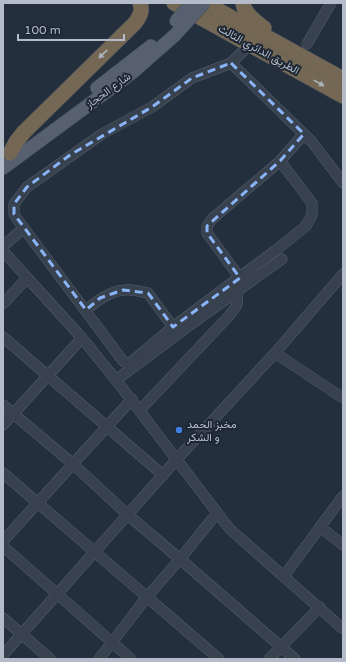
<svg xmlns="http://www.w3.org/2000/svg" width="346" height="662" font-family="'Varela Round',Vazirmatn,sans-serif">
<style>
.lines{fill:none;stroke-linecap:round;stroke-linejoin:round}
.minor-casing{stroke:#565f6c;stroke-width:11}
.major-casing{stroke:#414a57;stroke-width:14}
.highway-casing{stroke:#434c59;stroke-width:16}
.minor{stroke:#38414e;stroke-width:10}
.major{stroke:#56606e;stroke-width:13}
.highway{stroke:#746855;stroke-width:15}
.major-bridge-casing{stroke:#414a57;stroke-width:14;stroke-linecap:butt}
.major-bridge{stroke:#56606e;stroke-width:13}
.oneway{fill:#aeb4bd}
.marked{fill:none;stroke:#8ab4f8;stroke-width:3;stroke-dasharray:8 5;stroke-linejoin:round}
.shop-dot{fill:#3f7fe0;stroke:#1d2633;stroke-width:1.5}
.labels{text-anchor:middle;stroke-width:4;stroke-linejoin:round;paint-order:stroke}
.street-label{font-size:11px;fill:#b4bcc9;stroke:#1d2633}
.poi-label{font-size:11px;fill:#b4bcc9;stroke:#1d2633;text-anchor:start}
</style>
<rect width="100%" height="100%" fill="#242f3e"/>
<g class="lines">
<g class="minor-casing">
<g id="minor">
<polyline points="250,44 231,63 192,78 152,107 102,134 27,187 14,204 14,214 17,219 123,361 129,364 173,327 276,250 306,226 312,215 312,203 280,161"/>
<polyline points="307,44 331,3"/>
<polyline points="231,63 312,142 343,183"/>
<polyline points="3,246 24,228"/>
<polyline points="3,251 82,338 116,380 225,523 231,530 343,629"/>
<polyline points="240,278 207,233 207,226 212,219 280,161 304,134"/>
<polyline points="3,304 27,278"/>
<path d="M86,310c11,-9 24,-19 39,-20 8,-1 16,2 23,3l25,34"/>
<polyline points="3,337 163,475"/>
<polyline points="275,353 343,398"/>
<polyline points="116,380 183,330 282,259"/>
<polyline points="3,405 73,464 128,515 180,559 295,659"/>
<path d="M140,410l88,-93c8,-10 12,-12 8,-25"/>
<polyline points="3,425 82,338"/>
<polyline points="3,473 219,659"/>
<polyline points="320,527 343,545"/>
<polyline points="3,541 132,399"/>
<polyline points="3,546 131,659"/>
<polyline points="284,576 343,496"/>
<polyline points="3,618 50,659"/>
<polyline points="3,655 177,459 275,353 343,274"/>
<polyline points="99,659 147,597 180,559 217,513"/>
<polyline points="269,659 320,607"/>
</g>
</g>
<g class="major-casing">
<g id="major">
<polyline points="97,88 151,46"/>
<polyline points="3,168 133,72 175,35"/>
</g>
</g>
<g class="highway-casing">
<g id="highway">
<polyline points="174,3 343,96"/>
<polyline points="205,3 343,79"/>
<path d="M243,3c1,11 13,19 21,25"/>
<path d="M10,153l6,-11 8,-10 111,-109c5,-7 8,-12 5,-20"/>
</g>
</g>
<use href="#minor" class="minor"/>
<use href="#major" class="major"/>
<use href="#highway" class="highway"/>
<g class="major-bridge-casing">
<g id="major-bridge">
<polyline points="176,21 192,3"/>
<polyline points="175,35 204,3"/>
</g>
</g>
<use href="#major-bridge" class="major-bridge"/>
</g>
<defs><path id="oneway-solid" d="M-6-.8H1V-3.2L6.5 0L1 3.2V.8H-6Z"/></defs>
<g class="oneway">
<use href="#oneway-solid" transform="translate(103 54) rotate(136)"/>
<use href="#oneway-solid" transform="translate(319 83) rotate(29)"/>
</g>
<path class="marked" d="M231,63l73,71 -24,27 -73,65v7l33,45 -67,49 -25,-34 -25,-3 -23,8 -14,12 -72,-96v-10l13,-17 43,-32 82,-48 40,-29z"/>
<circle class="shop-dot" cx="179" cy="430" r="4"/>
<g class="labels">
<g class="street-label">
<text transform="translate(259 49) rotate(29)" y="4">الطريق الدائري الثالث</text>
<text transform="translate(108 90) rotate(-36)" y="4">شارع الحجاز</text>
</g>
<g class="poi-label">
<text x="187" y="428">مخبز الحمد<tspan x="187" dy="13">و الشكر</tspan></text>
</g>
</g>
<rect width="346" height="662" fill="none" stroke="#b4bcc9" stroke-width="8"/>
<path d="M18 34v6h106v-6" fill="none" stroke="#b4bcc9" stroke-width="2"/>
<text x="24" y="34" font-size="12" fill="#b4bcc9" stroke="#1d2633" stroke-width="3" paint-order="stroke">100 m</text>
</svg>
